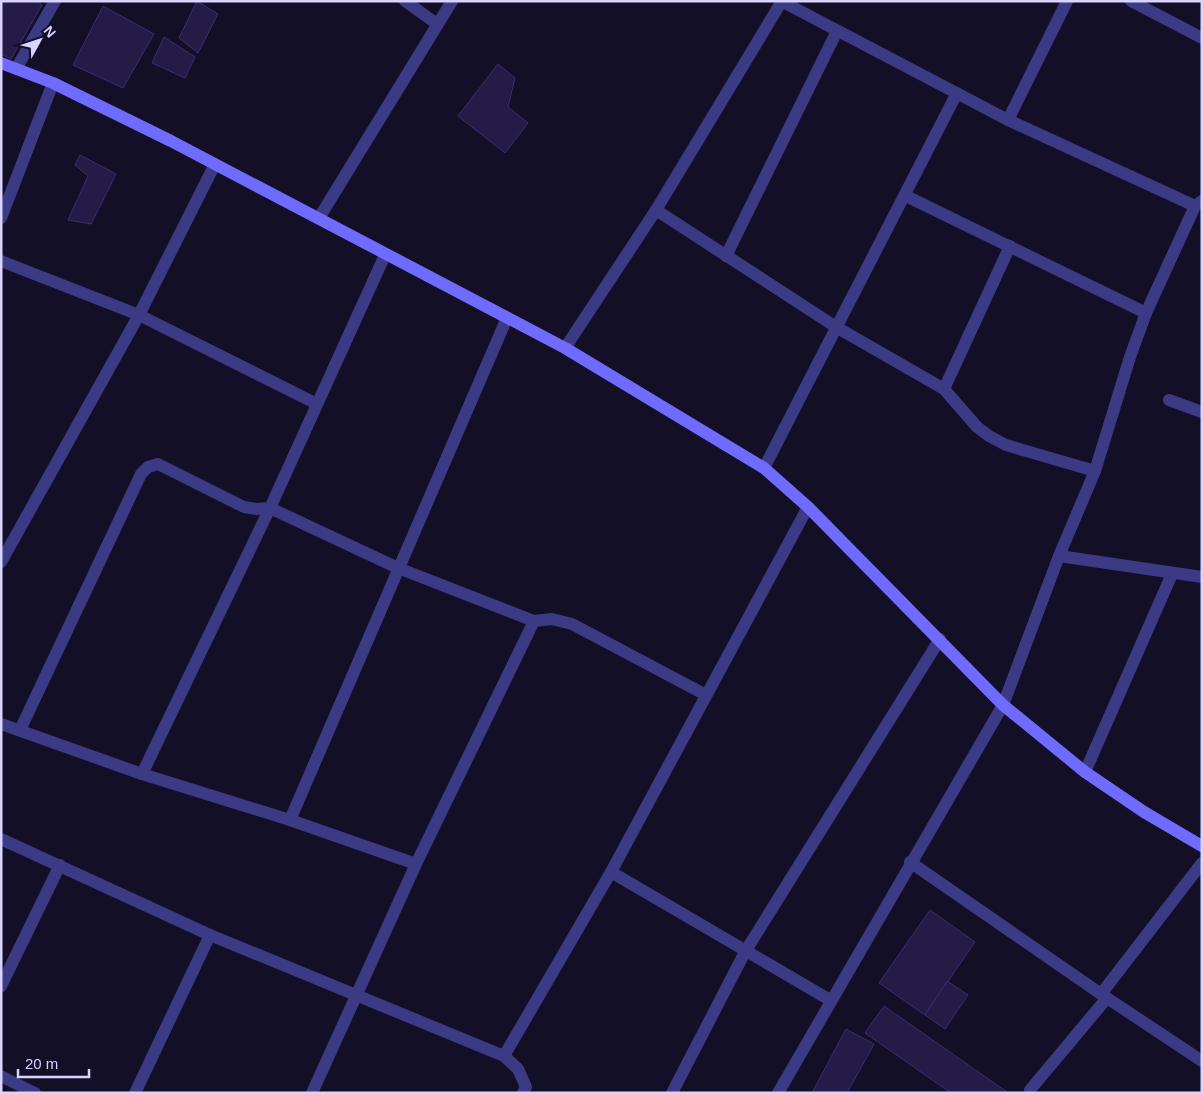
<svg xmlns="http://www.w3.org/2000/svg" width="1203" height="1094" font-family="Helvetica,sans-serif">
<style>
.building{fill:#241b47;stroke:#3b2d73}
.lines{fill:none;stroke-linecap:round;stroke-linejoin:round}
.street{stroke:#3d3a85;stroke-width:12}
.secondary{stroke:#6f6bff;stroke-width:12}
</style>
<rect width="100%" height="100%" fill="#130f26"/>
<g class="building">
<polygon points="1,1 37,1 42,5 11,59 1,54"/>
<polygon points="197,1 218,14 198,53 179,38"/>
<polygon points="103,6 154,34 123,88 73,65"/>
<polygon points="164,37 195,57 185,78 152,63"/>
<polygon points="498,64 515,78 508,107 528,123 505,153 458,116"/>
<polygon points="80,155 116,174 91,224 68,220 88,176 75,165"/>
<polygon points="930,910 975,942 925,1015 879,983"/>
<polygon points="947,981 968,995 945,1029 925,1015"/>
<polygon points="884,1006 1007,1092 1007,1093 951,1093 875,1040 865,1033"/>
<polygon points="846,1029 874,1044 847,1093 812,1093"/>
</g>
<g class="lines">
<g class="street">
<polyline points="405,1 437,24"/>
<polyline points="781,1 1008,120"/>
<polyline points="1067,1 1008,120 1195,206"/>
<polyline points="1131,1 1202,38"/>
<polyline points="16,69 55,1"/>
<polyline points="906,196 1146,313"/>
<polyline points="656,210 836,327 944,389 977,427 989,436 1006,445 1095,471"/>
<polyline points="1,218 53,83"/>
<polyline points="319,218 452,1"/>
<polyline points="726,256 837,31"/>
<polyline points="1,261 139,315 317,404"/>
<polyline points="565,348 656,210 782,1"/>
<polyline points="944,389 1010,246"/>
<polyline points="1169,400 1202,412"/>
<polyline points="764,468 957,93"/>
<polyline points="1059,556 1202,577"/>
<polyline points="1,562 139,315 215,164"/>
<polyline points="534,621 552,619 572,624 706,695"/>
<polyline points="1,724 142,774 290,820 416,864"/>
<polyline points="20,730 141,474 148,467 158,464 244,507 257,509 270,508 398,568 534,621 416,864 312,1093"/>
<polyline points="1085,772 1172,574"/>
<polyline points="142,774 270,508 385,255"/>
<polyline points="290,820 507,318"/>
<polyline points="1,839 210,935 504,1056 518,1069 526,1087 523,1093"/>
<polyline points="910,862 1101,994"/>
<polyline points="1202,863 1101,994 1202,1061"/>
<polyline points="611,872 830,1000"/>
<polyline points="1,986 60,865"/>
<polyline points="504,1056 611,872 808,507"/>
<polyline points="1,1076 35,1093"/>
<polyline points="1030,1090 1107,998"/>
<polyline points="135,1093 210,935"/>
<polyline points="672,1093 745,952 940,639"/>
<polyline points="778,1093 1003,705 1059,556 1095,471 1130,357 1146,313 1195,206 1202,201"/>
</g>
<polyline class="secondary" points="1,63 53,83 171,141 565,348 764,468 808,507 1003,705 1085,772 1144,812 1202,846"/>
</g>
<rect width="1203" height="1094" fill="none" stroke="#d9d4ff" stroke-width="5"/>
<g transform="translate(40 40) rotate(50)" stroke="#130f26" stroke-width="4" paint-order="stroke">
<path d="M0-4L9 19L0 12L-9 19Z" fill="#d9d4ff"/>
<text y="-8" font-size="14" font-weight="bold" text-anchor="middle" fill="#d9d4ff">N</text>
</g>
<path d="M18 1069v8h71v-8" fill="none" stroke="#d9d4ff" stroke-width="2.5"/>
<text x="25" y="1069" font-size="15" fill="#d9d4ff" stroke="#130f26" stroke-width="4" paint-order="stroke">20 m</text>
</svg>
